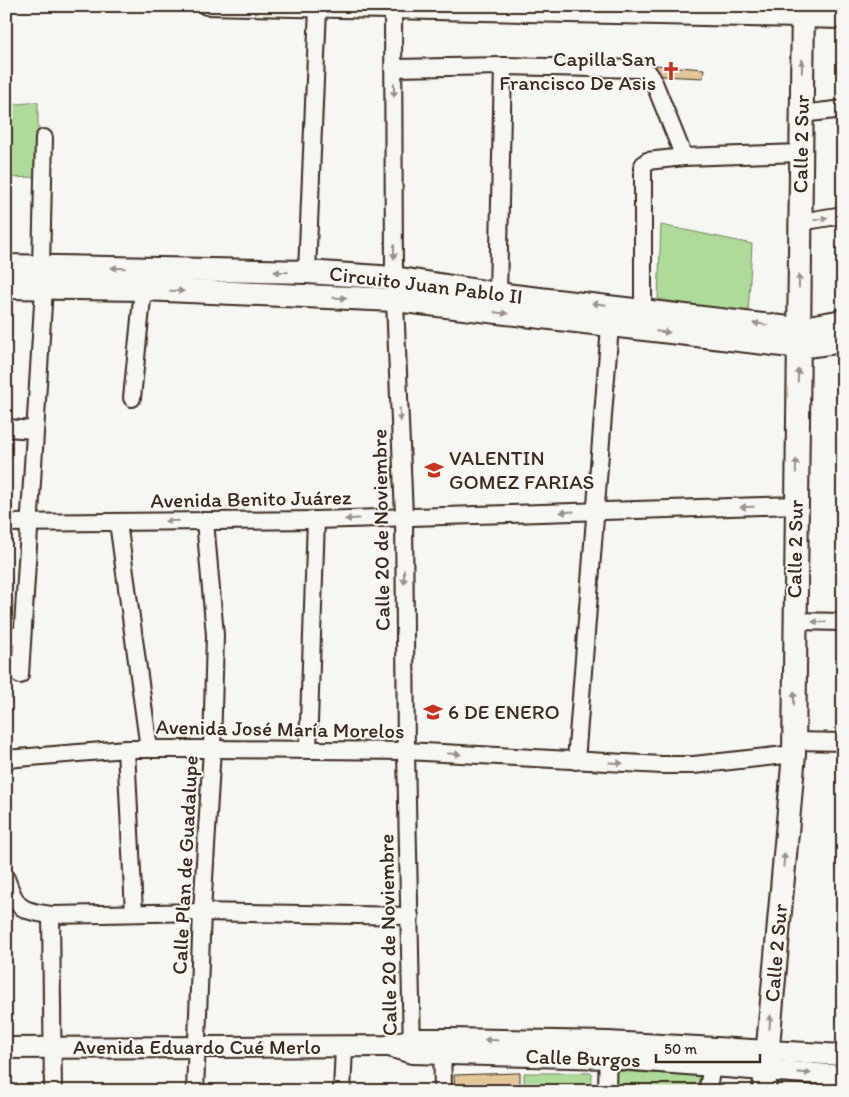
<svg xmlns="http://www.w3.org/2000/svg" width="849" height="1097" font-family="Itim,sans-serif">
<style>
.green{fill:#aedb9a;stroke:#74825c}
.building{fill:#e3c798;stroke:#3b2a1e}
.lines{fill:none;stroke-linecap:round;stroke-linejoin:round}
.minor-casing{stroke:#3b2a1e;stroke-width:20}
.tertiary-casing{stroke:#3b2a1e;stroke-width:24}
.secondary-casing{stroke:#3b2a1e;stroke-width:26}
.minor{stroke:#f6f6f2;stroke-width:16}
.tertiary{stroke:#f6f6f2;stroke-width:20}
.secondary{stroke:#f6f6f2;stroke-width:22}
.oneway{fill:#989088}
.labels{text-anchor:middle;stroke-width:4;stroke-linejoin:round;paint-order:stroke}
.poi-label{font-size:21px;fill:#3b2a1e;stroke:#f6f6f2;text-anchor:start}
.street-label{font-size:21px;fill:#3b2a1e;stroke:#f6f6f2}
</style>
<rect width="100%" height="100%" fill="#f6f6f2"/>
<filter id="ink" filterUnits="userSpaceOnUse"><feTurbulence type="fractalNoise" baseFrequency=".02" numOctaves="2"/><feDisplacementMap in="SourceGraphic" scale="10" xChannelSelector="R" yChannelSelector="G"/><feConvolveMatrix kernelMatrix="1 2 1 2 8 2 1 2 1" color-interpolation-filters="sRGB"/></filter>
<g filter="url(#ink)">
<g class="green">
<polygon points="38,102 38,177 6,178 8,105"/>
<polygon points="661,225 752,244 748,315 658,299"/>
<polygon points="616,1071 700,1076 697,1091 616,1091"/>
<polygon points="524,1073 592,1073 591,1091 524,1091"/>
</g>
<g class="building">
<polygon points="655,65 704,69 703,78 662,76"/>
<polygon points="520,1073 520,1091 455,1091 454,1075"/>
</g>
<g class="lines">
<g class="minor-casing">
<g id="minor">
<polyline points="206,6 843,20"/>
<polyline points="393,6 394,278 404,516 406,751 412,1051"/>
<polyline points="394,68 503,66 640,69 648,73 653,80 684,157"/>
<polyline points="802,114 843,109"/>
<polyline points="800,222 843,215"/>
<polyline points="41,267 44,138"/>
<polyline points="307,272 318,8"/>
<polyline points="498,294 503,66"/>
<polyline points="643,309 643,165 647,161 684,157 801,153"/>
<polyline points="132,398 143,289"/>
<polyline points="6,428 35,430"/>
<polyline points="118,522 149,749"/>
<polyline points="6,523 316,520 796,505"/>
<polyline points="794,621 843,622"/>
<polyline points="6,636 22,636"/>
<polyline points="20,675 44,288"/>
<polyline points="794,741 843,742"/>
<polyline points="126,749 134,913"/>
<polyline points="308,750 316,520"/>
<polyline points="6,759 126,749 212,749 406,751 662,765 694,765 794,754"/>
<polyline points="576,761 610,326"/>
<path d="M6,878c11,31 13,32 45,37l151,-3 208,4"/>
<polyline points="51,915 53,1091"/>
<polyline points="442,1041 443,1091"/>
<polyline points="195,1091 202,912 212,749 215,635 205,521"/>
<polyline points="342,1091 344,1047"/>
<polyline points="607,1091 608,1046"/>
<polyline points="707,1091 713,1064"/>
</g>
</g>
<g class="tertiary-casing">
<g id="tertiary">
<polyline points="389,1046 412,1053 608,1058 843,1076"/>
<polyline points="6,1048 387,1046 412,1039 450,1039 608,1042 843,1055"/>
</g>
</g>
<g class="secondary-casing">
<g id="secondary">
<polyline points="6,266 307,272 394,278 498,294 798,329 843,321"/>
<polyline points="6,287 143,289 395,300 799,347 843,341"/>
<polyline points="764,1091 794,754 803,6"/>
</g>
</g>
<use href="#minor" class="minor"/>
<use href="#tertiary" class="tertiary"/>
<use href="#secondary" class="secondary"/>
</g>
<defs><path id="oneway-solid" d="M-6-.8H1V-3.2L6.5 0L1 3.2V.8H-6Z" transform="scale(1.25)"/></defs>
<g class="oneway">
<use href="#oneway-solid" transform="translate(802 66) rotate(-89)"/>
<use href="#oneway-solid" transform="translate(394 90) rotate(90)"/>
<use href="#oneway-solid" transform="translate(821 219) rotate(-9)"/>
<use href="#oneway-solid" transform="translate(394 252) rotate(90)"/>
<use href="#oneway-solid" transform="translate(118 268) rotate(-179)"/>
<use href="#oneway-solid" transform="translate(281 272) rotate(-179)"/>
<use href="#oneway-solid" transform="translate(799 281) rotate(-89)"/>
<use href="#oneway-solid" transform="translate(177 291) rotate(2)"/>
<use href="#oneway-solid" transform="translate(340 298) rotate(2)"/>
<use href="#oneway-solid" transform="translate(599 304) rotate(-174)"/>
<use href="#oneway-solid" transform="translate(501 313) rotate(7)"/>
<use href="#oneway-solid" transform="translate(760 324) rotate(-173)"/>
<use href="#oneway-solid" transform="translate(663 332) rotate(6)"/>
<use href="#oneway-solid" transform="translate(798 375) rotate(-88)"/>
<use href="#oneway-solid" transform="translate(400 415) rotate(88)"/>
<use href="#oneway-solid" transform="translate(796 466) rotate(-89)"/>
<use href="#oneway-solid" transform="translate(747 507) rotate(178)"/>
<use href="#oneway-solid" transform="translate(567 512) rotate(177)"/>
<use href="#oneway-solid" transform="translate(352 519) rotate(177)"/>
<use href="#oneway-solid" transform="translate(172 521) rotate(179)"/>
<use href="#oneway-solid" transform="translate(404 577) rotate(90)"/>
<use href="#oneway-solid" transform="translate(819 622) rotate(-179)"/>
<use href="#oneway-solid" transform="translate(794 698) rotate(-90)"/>
<use href="#oneway-solid" transform="translate(454 754) rotate(3)"/>
<use href="#oneway-solid" transform="translate(616 763) rotate(3)"/>
<use href="#oneway-solid" transform="translate(784 860) rotate(-85)"/>
<use href="#oneway-solid" transform="translate(770 1022) rotate(-85)"/>
<use href="#oneway-solid" transform="translate(491 1040) rotate(-179)"/>
<use href="#oneway-solid" transform="translate(804 1073) rotate(4)"/>
</g>
</g>
<defs>
<g id="church-bare" transform="scale(1.5)"><path d="M-1.2-6h2.4v3.5h3.3v2.4h-3.3V6h-2.4V-.1h-3.3v-2.4h3.3Z" fill="#c8321e" stroke="#f6f6f2" stroke-width="2.5" paint-order="stroke"/></g>
<g id="school-bare" transform="scale(1.5)"><path d="M0-5L7-2L0 1L-7-2ZM-4 1L0 2.5L4 1V4Q0 6-4 4Z" fill="#c8321e" stroke="#f6f6f2" stroke-width="2.5" paint-order="stroke"/></g>
</defs>
<g fill-rule="evenodd">
<use href="#church-bare" x="671" y="71"/>
<use href="#school-bare" x="434" y="470"/>
<use href="#school-bare" x="433" y="712"/>
</g>
<g class="labels">
<g class="poi-label">
<text x="656" y="66" text-anchor="end">Capilla San<tspan x="656" dy="24">Francisco De Asis</tspan></text>
<text x="449" y="465">VALENTIN<tspan x="449" dy="24">GOMEZ FARIAS</tspan></text>
<text x="448" y="719">6 DE ENERO</text>
</g>
<g class="street-label">
<text transform="translate(801 144) rotate(-89)" y="7">Calle 2 Sur</text>
<text transform="translate(426 285) rotate(7)" y="7">Circuito Juan Pablo II</text>
<text transform="translate(251 499) rotate(-1)" y="7">Avenida Benito Juárez</text>
<text transform="translate(381 530) rotate(-91)" y="7">Calle 20 de Noviembre</text>
<text transform="translate(795 549) rotate(-89)" y="7">Calle 2 Sur</text>
<text transform="translate(280 729) rotate(1)" y="7">Avenida José María Morelos</text>
<text transform="translate(185 865) rotate(-87)" y="7">Calle Plan de Guadalupe</text>
<text transform="translate(388 935) rotate(-91)" y="7">Calle 20 de Noviembre</text>
<text transform="translate(776 953) rotate(-85)" y="7">Calle 2 Sur</text>
<text x="197" y="1054">Avenida Eduardo Cué Merlo</text>
<text transform="translate(583 1058) rotate(2)" y="7">Calle Burgos</text>
</g>
</g>
<rect width="849" height="1097" fill="none" stroke="#f6f6f2" stroke-width="25"/>
<rect x="12" y="12" width="824" height="1072" fill="none" stroke="#3b2a1e" stroke-width="2" filter="url(#ink)"/>
<path d="M656 1054v8h104v-8" fill="none" stroke="#3b2a1e" stroke-width="2.5"/>
<text x="664" y="1054" font-size="15" fill="#3b2a1e" stroke="#f6f6f2" stroke-width="4" paint-order="stroke">50 m</text>
</svg>
